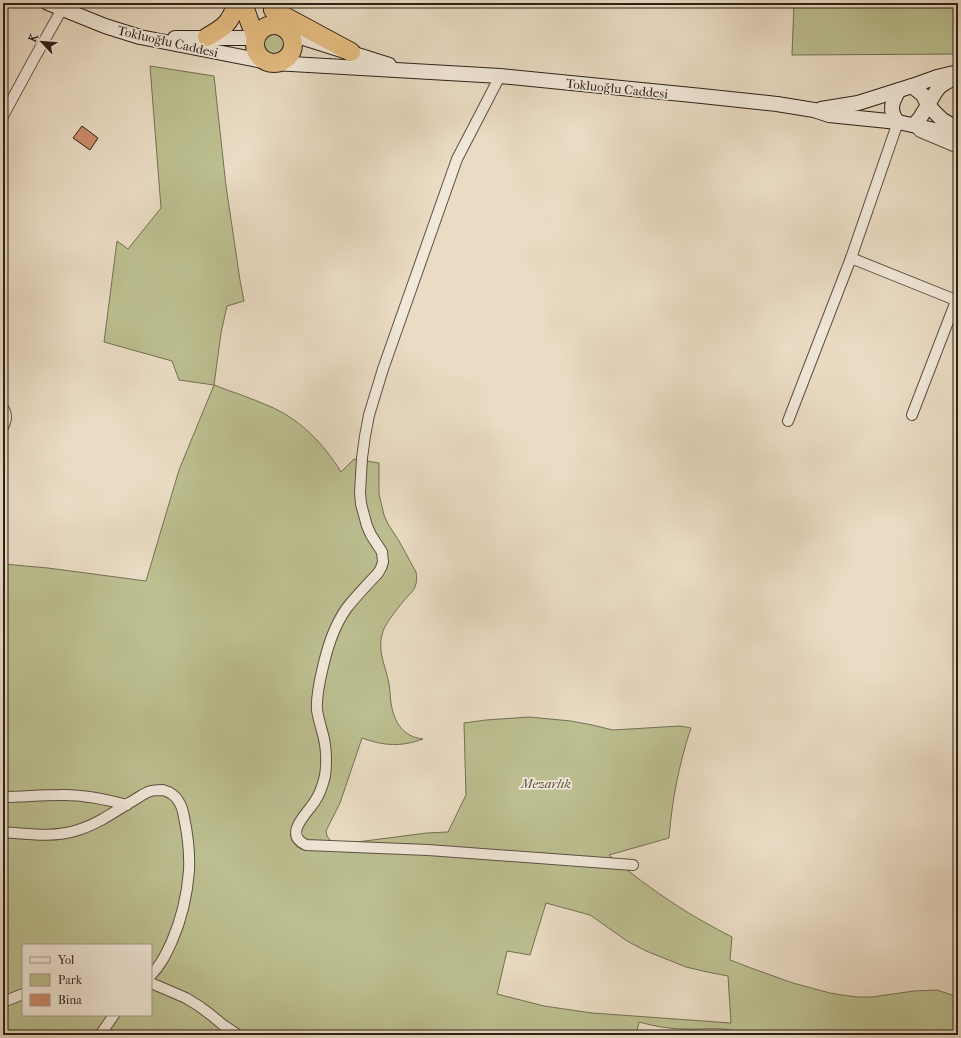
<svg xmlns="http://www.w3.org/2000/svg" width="961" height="1038" font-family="'IM FELL French Canon',serif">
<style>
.green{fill:#bcbf90;stroke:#747054;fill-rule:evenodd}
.building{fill:#ce8b6c;stroke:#2d2117}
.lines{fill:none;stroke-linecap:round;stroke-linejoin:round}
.street-casing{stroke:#5c5042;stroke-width:12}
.secondary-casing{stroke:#2d2117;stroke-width:16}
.highway-casing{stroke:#2d2117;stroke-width:20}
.street{stroke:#f1e8d9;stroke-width:10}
.secondary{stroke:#f1e8d9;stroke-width:14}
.highway{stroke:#e5be82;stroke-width:18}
.labels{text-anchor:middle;stroke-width:3.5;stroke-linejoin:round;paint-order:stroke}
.street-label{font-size:13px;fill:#2d2117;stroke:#f1e8d9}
.park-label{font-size:13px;font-style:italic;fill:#58503b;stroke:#f1e8d9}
</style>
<rect width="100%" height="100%" fill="#eadcc4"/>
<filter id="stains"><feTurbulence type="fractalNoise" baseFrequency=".005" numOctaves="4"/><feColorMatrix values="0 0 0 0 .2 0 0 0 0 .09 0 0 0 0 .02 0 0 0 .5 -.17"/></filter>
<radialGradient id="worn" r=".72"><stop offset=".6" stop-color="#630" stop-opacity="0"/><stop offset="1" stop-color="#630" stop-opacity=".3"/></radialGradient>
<g class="green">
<polygon points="794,3 958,3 958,54 792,55"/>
<circle cx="274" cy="44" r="14"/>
<path d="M150,66l64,10 12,110 14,94 4,21 -17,5 -6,27 -7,52c18,7 37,13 55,21 31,13 55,38 72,66l13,-13 25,4v31l5,21 4,9 11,17 17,31c1,5 1,10 -1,15 -2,4 -4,6 -7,9 -8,9 -21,25 -25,35 -6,18 1,31 5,48 2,8 2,16 3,24 3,19 12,34 32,36 -22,8 -39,7 -61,-1l-22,65 -14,28 1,5 3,4 3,2 16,1 78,-10 21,-1 18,-37 -2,-72 22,-3 43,-3 42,4 21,4 21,5 67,-4 11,2c-12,36 -19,72 -22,110l-60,17c21,18 44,35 67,50 18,12 37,22 56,32l-2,23 21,8 42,15 37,10 12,2 15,2h15l42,-6 23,-1 21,7v38h-24l-5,-2 -1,2h-184c-19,-10 -38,-5 -59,-6 -16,0 -31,-3 -46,-7l-3,13h-633v-471l45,4 98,13 33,-111 35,-85 -35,-5 -7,-19 -68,-19 13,-101 11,8 33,-41zM546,903l44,12 37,26 19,10 40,16 21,5 21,4 3,47 -139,-10 -48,-7 -47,-12 10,-43 23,4zM23,945h128v70h-128z"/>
</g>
<polygon class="building" points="82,126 98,138 90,150 73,138"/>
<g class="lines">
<g class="street-casing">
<g id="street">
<path d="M500,76l-43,83 -74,210 -14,46 -4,21 -3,22 -2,34 1,12 6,22 4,9 11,17 1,10 -2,6 -3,5c-11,12 -22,23 -32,36 -13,19 -19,40 -24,62 -3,13 -6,26 -5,39 1,7 3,14 5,21 4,13 5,31 3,45 -2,8 -5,18 -10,25 -7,12 -33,33 -9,44l122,5 205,15"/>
<polyline points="3,116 35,57 62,9"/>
<polyline points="917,129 920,132 958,148"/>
<polyline points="851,258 958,301"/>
<path d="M3,408c4,6 4,12 0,19"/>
<polyline points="912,415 956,301"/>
<polyline points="788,421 851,258 898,122"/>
<path d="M3,797c19,0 37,-2 56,-2 23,-1 46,4 68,10"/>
<path d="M3,832c26,2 50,6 75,-2 19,-6 35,-17 51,-27 6,-3 12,-8 19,-11 4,-2 10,-2 15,-2 7,2 13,6 16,12 3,4 4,10 5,15 4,19 6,34 5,54 -2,25 -7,47 -17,70 -6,13 -11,24 -21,34"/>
<polyline points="151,983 186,998 199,1006 211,1015 223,1025 238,1035"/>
<polyline points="3,1002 23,994"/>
<polyline points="100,1035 114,1015"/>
</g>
</g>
<g class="secondary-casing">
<g id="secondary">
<polyline points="48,3 105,26 140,37 268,62"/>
<polyline points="288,33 389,65"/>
<polyline points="175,38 256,38"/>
<polyline points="274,63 500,76 702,96 777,104 814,110 829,115 898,122 958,135"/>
<path d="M955,78c-17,7 -18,11 -27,27 10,11 15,18 30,22"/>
<polyline points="912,86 923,95 928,105 920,118 914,125"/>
<polyline points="821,109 858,103 912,86 937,77 958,72"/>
<path d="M898,122c-10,-11 -6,-20 1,-32"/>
</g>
</g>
<g class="highway-casing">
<g id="highway">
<polyline points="243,3 250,23 256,37"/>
<polyline points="273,10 351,52"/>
<circle cx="274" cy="44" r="19"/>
<path d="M207,37c18,-10 23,-14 30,-34"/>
</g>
</g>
<use href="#street" class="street"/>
<use href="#secondary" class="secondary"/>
<use href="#highway" class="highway"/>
</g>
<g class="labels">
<g class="street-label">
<text transform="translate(168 41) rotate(13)" y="5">Tokluoğlu Caddesi</text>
<text transform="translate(617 88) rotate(6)" y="5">Tokluoğlu Caddesi</text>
</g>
<g class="park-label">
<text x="546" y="788">Mezarlık</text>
</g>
</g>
<rect width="961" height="1038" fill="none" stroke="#eadcc4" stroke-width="16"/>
<rect x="4" y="4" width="953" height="1030" fill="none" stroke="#2d2117" stroke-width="2"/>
<rect x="8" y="8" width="945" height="1022" fill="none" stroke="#2d2117"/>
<rect x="22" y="944" width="130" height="72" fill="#f1e8d9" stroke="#a3988b"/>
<rect x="30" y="957" width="20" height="6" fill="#f1e8d9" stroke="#a3988b"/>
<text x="58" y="964" font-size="12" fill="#2d2117">Yol</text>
<rect x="30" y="974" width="20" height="12" fill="#bcbf90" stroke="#a3988b"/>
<text x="58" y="984" font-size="12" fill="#2d2117">Park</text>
<rect x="30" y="994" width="20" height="12" fill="#ce8b6c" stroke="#a3988b"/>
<text x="58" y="1004" font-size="12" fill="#2d2117">Bina</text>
<g transform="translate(42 42) rotate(296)" stroke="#f1e8d9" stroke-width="3" paint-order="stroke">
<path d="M0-3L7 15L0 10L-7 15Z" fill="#2d2117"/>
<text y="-6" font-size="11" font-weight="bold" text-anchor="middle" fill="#2d2117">K</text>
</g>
<rect width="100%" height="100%" filter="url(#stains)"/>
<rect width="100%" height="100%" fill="url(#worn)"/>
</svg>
